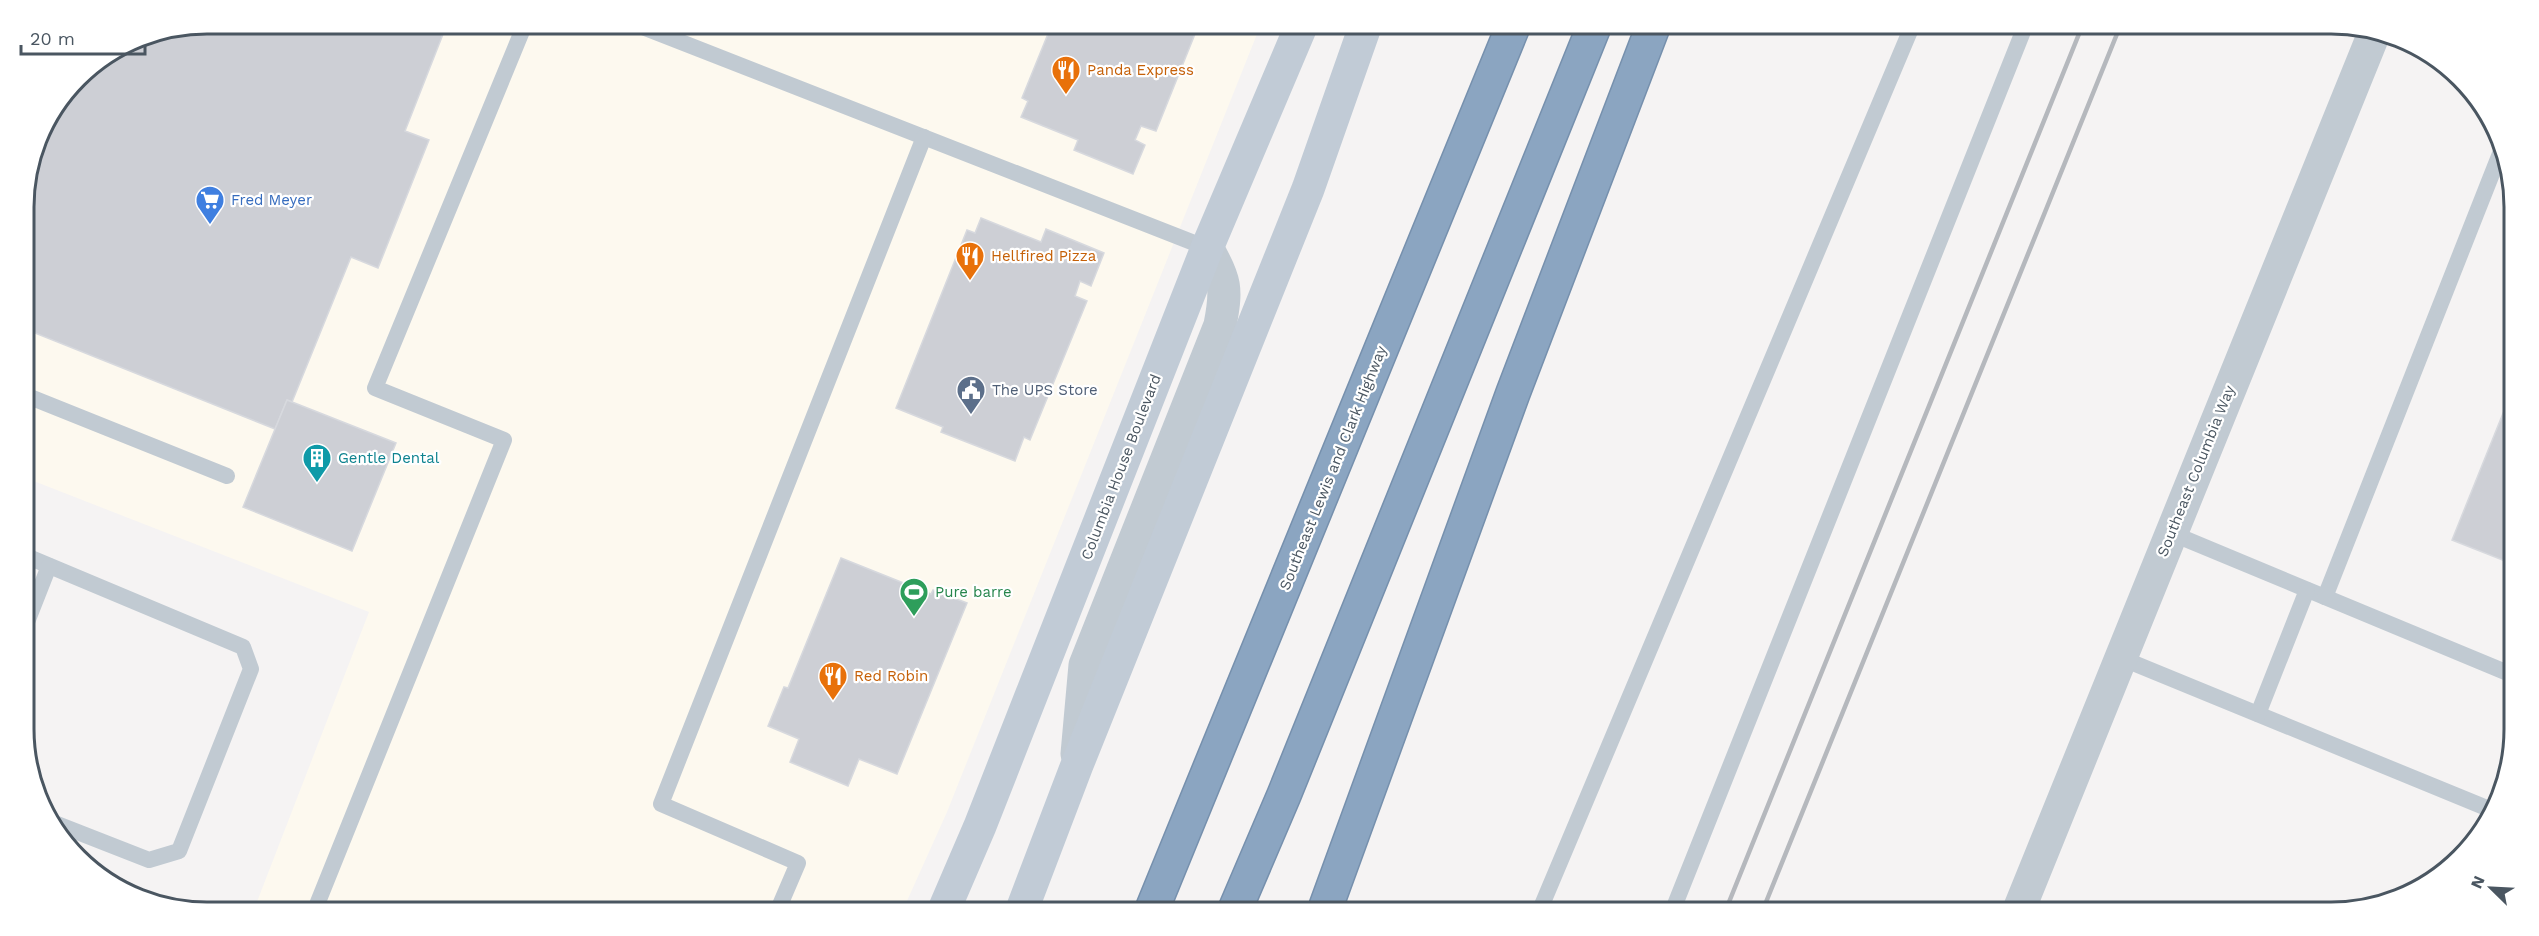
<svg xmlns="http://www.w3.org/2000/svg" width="2539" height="936" font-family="'Work Sans',sans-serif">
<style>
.commercial{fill:#fdf9ef}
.building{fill:#cdcfd5;stroke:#d7d9de;stroke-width:1.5}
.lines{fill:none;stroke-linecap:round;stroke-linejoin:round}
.motorway-casing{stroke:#7690ad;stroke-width:36}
.service{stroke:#c1cad2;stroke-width:16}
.tertiary{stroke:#c1cad2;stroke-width:33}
.secondary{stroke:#c1cbd6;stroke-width:33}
.motorway{stroke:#8ba5c1;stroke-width:33}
.rail{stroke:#b5b8bd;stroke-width:4.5}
.labels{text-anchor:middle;stroke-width:4.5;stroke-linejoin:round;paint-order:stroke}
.food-label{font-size:15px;fill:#c56008;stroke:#fff;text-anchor:start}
.shop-label{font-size:15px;fill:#366cbe;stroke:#fff;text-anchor:start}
.service-label{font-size:15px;fill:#4e5e75;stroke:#fff;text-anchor:start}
.culture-label{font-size:15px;fill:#0d838f;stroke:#fff;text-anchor:start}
.street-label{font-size:15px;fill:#4a5661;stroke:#fff}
.leisure-label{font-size:15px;fill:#27864d;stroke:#fff;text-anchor:start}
.rim{fill:none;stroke:#4a5661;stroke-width:3}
</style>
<rect width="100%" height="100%" fill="#f5f3f3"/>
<polygon class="commercial" points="208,24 1261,24 947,812 902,912 253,912 369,612 26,478 24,196 86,70 138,38"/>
<g class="building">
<polygon points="208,24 447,24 405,131 429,140 378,268 351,257 292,402 287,400 275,429 25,329 24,196 43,126 86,70 138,38"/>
<polygon points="1052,24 1199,24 1156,131 1141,126 1135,140 1145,145 1133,174 1074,150 1078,140 1021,117 1028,101 1022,98"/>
<polygon points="981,218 1041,242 1046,229 1104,253 1091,286 1080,281 1075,296 1087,301 1030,440 1024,437 1015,461 941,432 943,427 896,408 967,230 975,233"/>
<polygon points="2514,386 2515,565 2452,540"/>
<polygon points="287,400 396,443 352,551 243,507"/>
<polygon points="841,558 931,594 933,590 967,603 897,774 859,759 848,786 790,762 799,739 768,726 784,687 788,688"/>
</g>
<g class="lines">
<g class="motorway-casing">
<g id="motorway">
<polyline points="1151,912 1514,24"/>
<polyline points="1234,912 1284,795 1595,24"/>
<polyline points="1324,912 1513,393 1654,24"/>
</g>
</g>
<g class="service">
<polyline points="635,24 1207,248"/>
<polyline points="25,395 227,476"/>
<polyline points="2171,533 2515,676"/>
<polyline points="26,556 243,647 251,669 179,851 149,860 57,824"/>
<polyline points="2325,597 2503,146"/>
<polyline points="27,622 49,566"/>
<polyline points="2121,658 2494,811"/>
<polyline points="2258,714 2307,590"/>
<polyline points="314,912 504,440 375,388 525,24"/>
<polyline points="777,912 798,863 661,804 924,137"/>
<polyline points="1539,912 1913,24"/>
<polyline points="1672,912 2026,24"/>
</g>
<g class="tertiary">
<path d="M1077,754l8,-89 135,-340c7,-36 6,-45 -13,-77"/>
<polyline points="2018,912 2375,31"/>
</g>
<g class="secondary">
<polyline points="943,912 980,826 1207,248 1302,24"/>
<polyline points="1021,912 1077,765 1308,189 1366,24"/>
</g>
<use href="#motorway" class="motorway"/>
<g class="rail">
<polyline points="1725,912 2083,24"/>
<polyline points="1762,912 2121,24"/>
</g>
</g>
<defs>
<g id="restaurant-pin" transform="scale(1.5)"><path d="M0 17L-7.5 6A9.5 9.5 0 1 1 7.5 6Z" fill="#e8710a" stroke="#fff"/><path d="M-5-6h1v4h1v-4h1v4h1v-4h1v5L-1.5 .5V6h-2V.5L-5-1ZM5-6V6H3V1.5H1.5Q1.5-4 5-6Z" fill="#fff"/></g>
<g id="supermarket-pin" transform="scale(1.5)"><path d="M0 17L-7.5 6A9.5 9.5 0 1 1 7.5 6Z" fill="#3f7fe0" stroke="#fff"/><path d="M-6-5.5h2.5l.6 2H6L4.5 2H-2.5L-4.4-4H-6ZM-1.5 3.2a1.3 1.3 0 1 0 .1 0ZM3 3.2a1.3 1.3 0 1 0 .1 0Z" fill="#fff"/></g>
<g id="civic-pin" transform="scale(1.5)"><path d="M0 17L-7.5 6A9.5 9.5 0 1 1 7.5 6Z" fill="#5c6f8a" stroke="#fff"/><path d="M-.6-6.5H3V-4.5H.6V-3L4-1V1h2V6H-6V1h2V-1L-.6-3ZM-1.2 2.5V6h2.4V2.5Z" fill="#fff"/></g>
<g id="building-pin" transform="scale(1.5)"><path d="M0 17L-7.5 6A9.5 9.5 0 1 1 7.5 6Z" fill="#0f9aa8" stroke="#fff"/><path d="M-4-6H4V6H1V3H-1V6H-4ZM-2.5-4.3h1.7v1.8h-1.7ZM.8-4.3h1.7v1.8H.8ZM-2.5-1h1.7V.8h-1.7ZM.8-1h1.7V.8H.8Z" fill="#fff"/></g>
<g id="stadium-pin" transform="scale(1.5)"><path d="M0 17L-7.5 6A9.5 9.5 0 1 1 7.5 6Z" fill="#2e9e5b" stroke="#fff"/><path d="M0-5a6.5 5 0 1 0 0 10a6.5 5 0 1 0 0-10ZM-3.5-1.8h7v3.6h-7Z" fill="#fff"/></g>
</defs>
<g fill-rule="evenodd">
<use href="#restaurant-pin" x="1066" y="70"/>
<use href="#supermarket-pin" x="210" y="200"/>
<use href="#restaurant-pin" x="970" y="256"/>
<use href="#civic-pin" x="971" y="390"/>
<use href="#building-pin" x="317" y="458"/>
<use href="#stadium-pin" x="914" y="592"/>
<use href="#restaurant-pin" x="833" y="676"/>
</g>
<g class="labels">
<g class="food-label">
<text x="1087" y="75">Panda Express</text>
<text x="991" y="261">Hellfired Pizza</text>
<text x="854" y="681">Red Robin</text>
</g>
<g class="shop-label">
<text x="231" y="205">Fred Meyer</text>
</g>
<g class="service-label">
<text x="992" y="395">The UPS Store</text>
</g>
<g class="culture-label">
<text x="338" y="463">Gentle Dental</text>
</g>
<g class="street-label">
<text transform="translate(1121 467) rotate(-69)" y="5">Columbia House Boulevard</text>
<text transform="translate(1333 468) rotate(-68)" y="5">Southeast Lewis and Clark Highway</text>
<text transform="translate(2196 471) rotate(-68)" y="5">Southeast Columbia Way</text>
</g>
<g class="leisure-label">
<text x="935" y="597">Pure barre</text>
</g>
</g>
<path d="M0 0H2539V936H0ZM207 34H2331A173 173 0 0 1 2504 207V729A173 173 0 0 1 2331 902H207A173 173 0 0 1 34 729V207A173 173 0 0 1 207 34Z" fill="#fff" fill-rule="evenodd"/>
<path class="rim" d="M207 34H2331A173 173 0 0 1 2504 207V729A173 173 0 0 1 2331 902H207A173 173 0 0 1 34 729V207A173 173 0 0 1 207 34Z"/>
<g transform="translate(2491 888) rotate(294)" stroke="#ffffff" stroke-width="4.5" paint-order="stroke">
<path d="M0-4.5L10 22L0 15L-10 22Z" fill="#4a5661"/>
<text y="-9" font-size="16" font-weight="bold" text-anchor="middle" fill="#4a5661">N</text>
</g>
<path d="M21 45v9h124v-9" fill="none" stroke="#4a5661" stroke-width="3"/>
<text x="30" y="45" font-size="18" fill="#4a5661" stroke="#ffffff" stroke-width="4.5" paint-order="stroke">20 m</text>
</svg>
